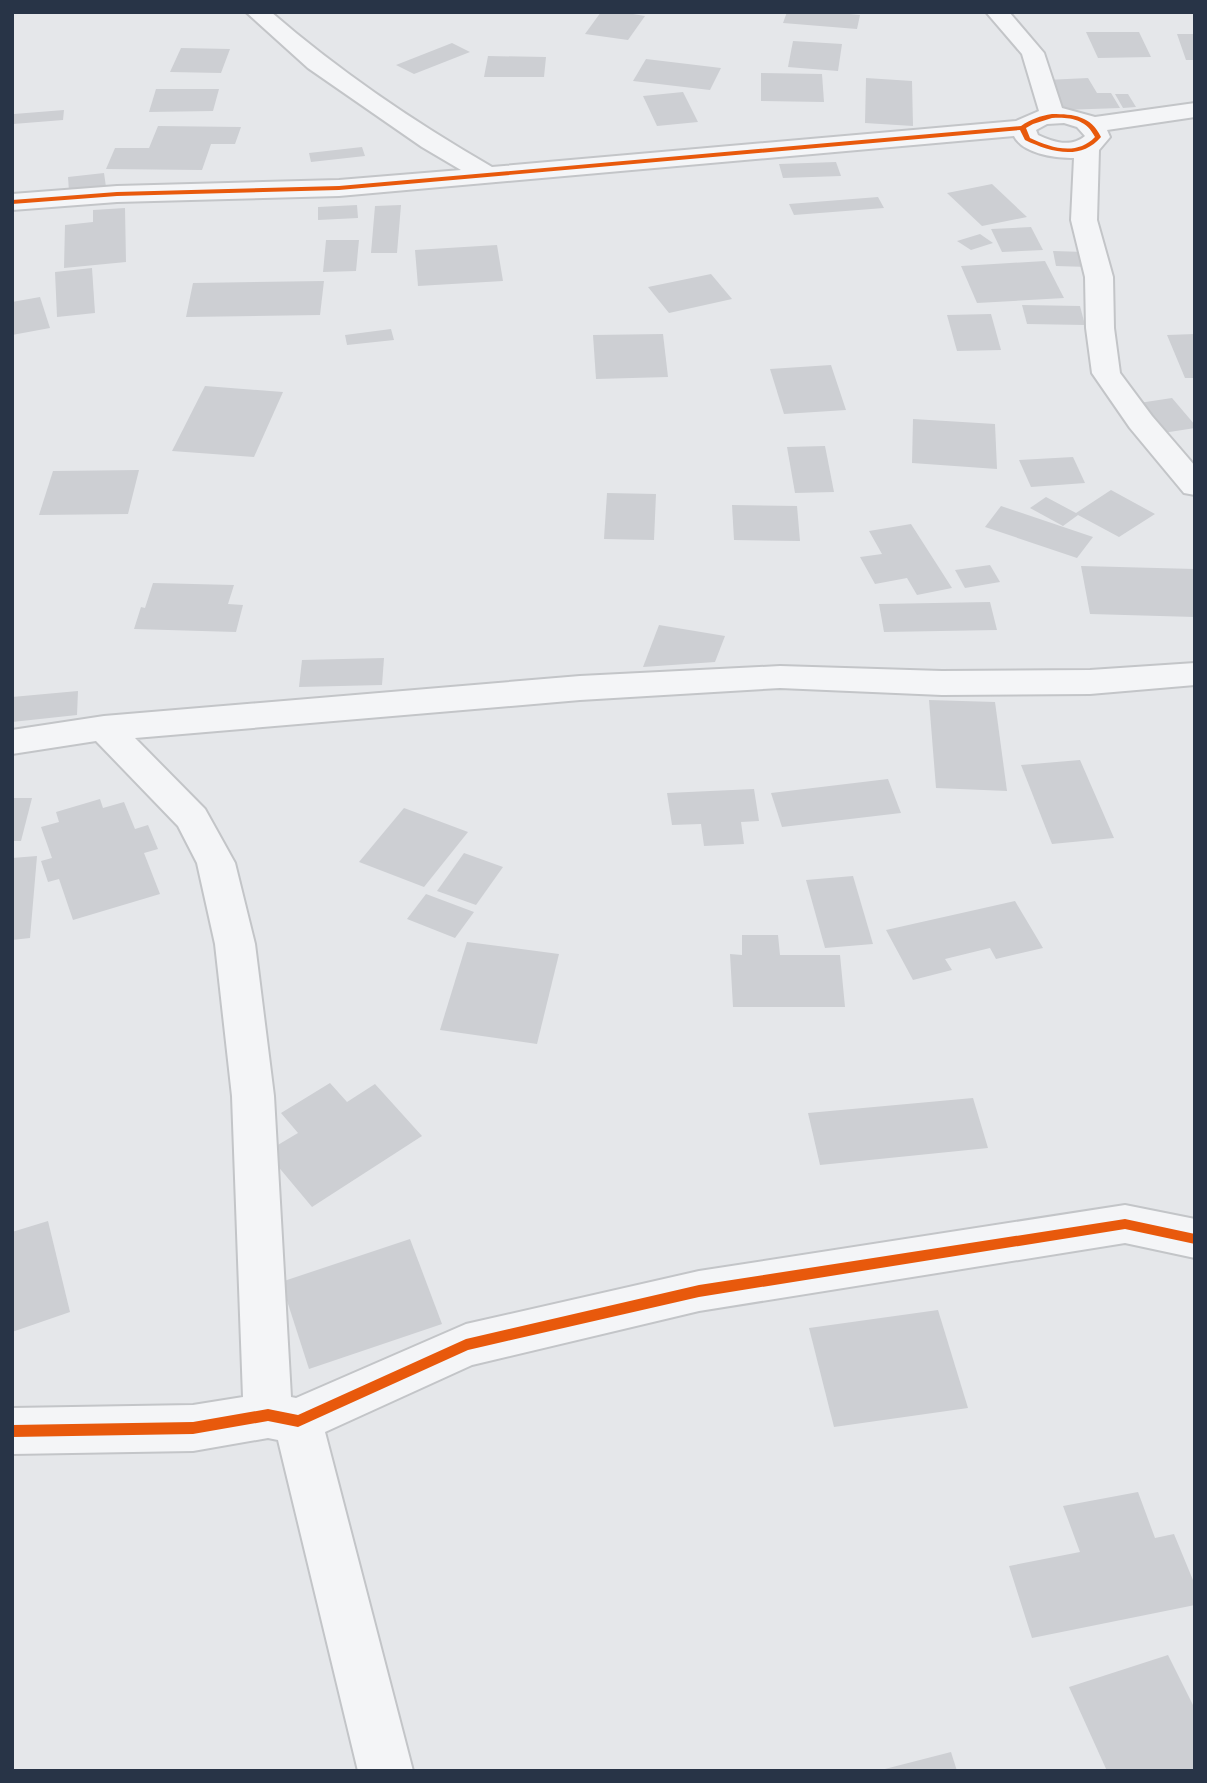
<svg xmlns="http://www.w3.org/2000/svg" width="1207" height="1783" font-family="'Roboto Condensed',sans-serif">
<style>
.building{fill:#cdcfd3}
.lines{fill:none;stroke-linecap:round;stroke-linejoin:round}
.minor-casing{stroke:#c3c5c8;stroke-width:4}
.minor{fill:#f4f5f7;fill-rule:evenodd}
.cycleway-casing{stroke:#f3f6f9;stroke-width:5}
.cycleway{fill:#e8590c;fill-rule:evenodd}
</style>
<rect width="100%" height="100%" fill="#e5e7ea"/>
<g class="building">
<polygon points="601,12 621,12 645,16 628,40 585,34"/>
<polygon points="787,12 828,12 860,15 857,29 783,23"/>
<polygon points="1086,32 1139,32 1151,57 1098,58"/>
<polygon points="1177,34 1195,34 1195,60 1186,60"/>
<polygon points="793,41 842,44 838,71 788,67"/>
<polygon points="452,43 470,52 414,74 396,65"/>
<polygon points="181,48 230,49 221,73 170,72"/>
<polygon points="488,56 546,57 544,77 484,77"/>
<polygon points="646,59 721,68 710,90 633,81"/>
<polygon points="761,73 822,74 824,102 761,101"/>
<polygon points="866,78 912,81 913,126 865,123"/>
<polygon points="1088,78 1097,93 1111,93 1120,108 1063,110 1046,80"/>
<polygon points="156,89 219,89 213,111 149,112"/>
<polygon points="683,92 698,122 657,126 643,96"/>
<polygon points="1115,94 1128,94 1136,107 1123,108"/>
<polygon points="64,110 63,120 13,124 14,114"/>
<polygon points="158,126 241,127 235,144 211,144 202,170 106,169 115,148 149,148"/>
<polygon points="362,147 365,156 311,162 309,153"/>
<polygon points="836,162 841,176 783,178 779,164"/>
<polygon points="104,173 106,187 69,191 68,177"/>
<polygon points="992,184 1027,217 982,226 947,193"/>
<polygon points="878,197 884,208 794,215 789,204"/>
<polygon points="357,205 358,218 318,220 318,207"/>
<polygon points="401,205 397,253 371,253 375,206"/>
<polygon points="125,208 126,262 64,268 65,225 93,222 93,210"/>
<polygon points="1031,227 1043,250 1002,252 991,229"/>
<polygon points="980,234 993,243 971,250 957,241"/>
<polygon points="326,240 359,240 356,271 323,272"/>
<polygon points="497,245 503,281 418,286 415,250"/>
<polygon points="1053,251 1085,252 1089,267 1056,266"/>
<polygon points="1045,261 1064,298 977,303 961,266"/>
<polygon points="92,268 95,313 57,317 55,272"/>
<polygon points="711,274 732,299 669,313 648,287"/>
<polygon points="324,281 320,315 186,317 193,283"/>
<polygon points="40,297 50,328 12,335 12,302"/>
<polygon points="1022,305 1080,306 1085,325 1027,324"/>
<polygon points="991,314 1001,350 957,351 947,315"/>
<polygon points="391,329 394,340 347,345 345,335"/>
<polygon points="663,334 668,377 596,379 593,335"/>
<polygon points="1195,334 1195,378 1185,378 1167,335"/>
<polygon points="831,365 846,410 784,414 770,369"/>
<polygon points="205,386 283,392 254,457 172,451"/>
<polygon points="1172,398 1195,425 1195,428 1163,433 1139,403"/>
<polygon points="913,419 995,424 997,469 912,463"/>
<polygon points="825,446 834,492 795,493 787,447"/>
<polygon points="1073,457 1085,483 1031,487 1019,460"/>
<polygon points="139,470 128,514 39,515 53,471"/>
<polygon points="1111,490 1155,514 1119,537 1078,515 1063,526 1030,508 1046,497 1076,513"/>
<polygon points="607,493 656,494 654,540 604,539"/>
<polygon points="732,505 797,506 800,541 734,540"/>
<polygon points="1001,506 1093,537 1077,558 985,527"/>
<polygon points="911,524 952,588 917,595 907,578 875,584 860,557 882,554 869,531"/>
<polygon points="990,565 1000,582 965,588 955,570"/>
<polygon points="1081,566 1195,569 1195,617 1090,614"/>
<polygon points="153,583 234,585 228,604 243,605 236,632 134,629 141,607 145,608"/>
<polygon points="990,602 997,630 884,632 879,604"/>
<polygon points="659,625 725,636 715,662 643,667"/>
<polygon points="384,658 382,685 299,687 302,660"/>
<polygon points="78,691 77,715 12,722 12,697"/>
<polygon points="929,700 995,702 1007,791 936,788"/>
<polygon points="1080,760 1114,838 1052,844 1021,765"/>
<polygon points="888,779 901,813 782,827 771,793"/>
<polygon points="754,789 759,821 741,822 744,844 704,846 701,824 672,825 667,793"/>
<polygon points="12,798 32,798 21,841 12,841"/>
<polygon points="100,799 103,808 124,802 135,829 148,825 158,849 144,853 160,894 73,920 59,879 48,882 41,861 52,858 41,827 59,822 56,812"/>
<polygon points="404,808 468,832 424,887 359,862"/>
<polygon points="464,853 503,867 476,905 437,891"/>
<polygon points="37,856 30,938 12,940 12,858"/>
<polygon points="853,876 873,944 825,948 806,880"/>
<polygon points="426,894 474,912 455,938 407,919"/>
<polygon points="1015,901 1043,948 996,959 990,948 945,959 952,970 913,980 886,930"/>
<polygon points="742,935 778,935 780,955 840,955 845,1007 733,1007 730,954 742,955"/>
<polygon points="467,942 559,954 537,1044 440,1030"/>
<polygon points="330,1083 347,1102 375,1084 422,1136 312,1207 266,1152 298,1133 281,1113"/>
<polygon points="973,1098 988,1148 820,1165 808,1113"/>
<polygon points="48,1221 70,1312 12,1332 12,1232"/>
<polygon points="410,1239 442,1324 309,1369 281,1282"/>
<polygon points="938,1310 968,1408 834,1427 809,1328"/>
<polygon points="1138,1492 1155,1538 1174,1534 1195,1585 1195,1605 1032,1638 1009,1566 1080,1552 1063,1506"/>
<polygon points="1168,1655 1195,1709 1195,1771 1107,1771 1069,1687"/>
<polygon points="951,1752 957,1771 881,1771 881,1770"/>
</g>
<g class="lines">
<g class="minor-casing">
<g id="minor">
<path d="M246,12h25c68,59 143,110 221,155l524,-46 23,-10 -17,-57 -36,-42h23l35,41 18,55 33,9 100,-14v14l-88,13 3,7 -11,13 -2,70 16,57 1,51 6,45 32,43 43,50v29l-11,-2 -54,-65 -38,-55 -6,-45 -1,-51 -14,-57 3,-62c-19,0 -51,-4 -60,-22l-675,60 -222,6 -105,8v-16l105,-8 222,-6 122,-10 -39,-23 -114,-79zM1064,123l13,4 8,9c-14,12 -32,6 -47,-1l-2,-5 11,-6z"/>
<polygon points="1195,663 1195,685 1090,694 942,695 780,688 580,700 135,738 205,809 235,863 255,944 274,1096 291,1397 296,1398 466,1324 699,1271 1125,1205 1195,1219 1195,1258 1125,1243 699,1311 472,1365 325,1432 413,1771 358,1771 278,1440 268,1438 193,1451 12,1454 12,1408 193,1405 243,1397 232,1096 215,944 197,863 178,826 96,741 12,754 12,730 104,716 580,676 780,666 942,671 1090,670"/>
</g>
</g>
<use href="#minor" class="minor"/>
<g class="cycleway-casing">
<g id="cycleway">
<path d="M1052,114c22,0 39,2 49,23 -20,24 -51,15 -76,3l-5,-10 -681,60 -222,6 -105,8v-4l105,-8 222,-6 682,-60c10,-7 19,-10 31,-12zM1052,118c18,-1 34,1 43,19 -18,19 -44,11 -65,1l-4,-10 7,-4z"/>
<polygon points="1125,1219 1195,1234 1195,1244 1125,1229 699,1297 468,1350 298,1427 268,1421 193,1434 12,1437 12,1425 193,1422 268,1409 298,1415 466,1339 699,1285"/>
</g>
</g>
<use href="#cycleway" class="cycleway"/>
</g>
<rect width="1207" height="1783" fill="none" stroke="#283447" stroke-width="28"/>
</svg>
